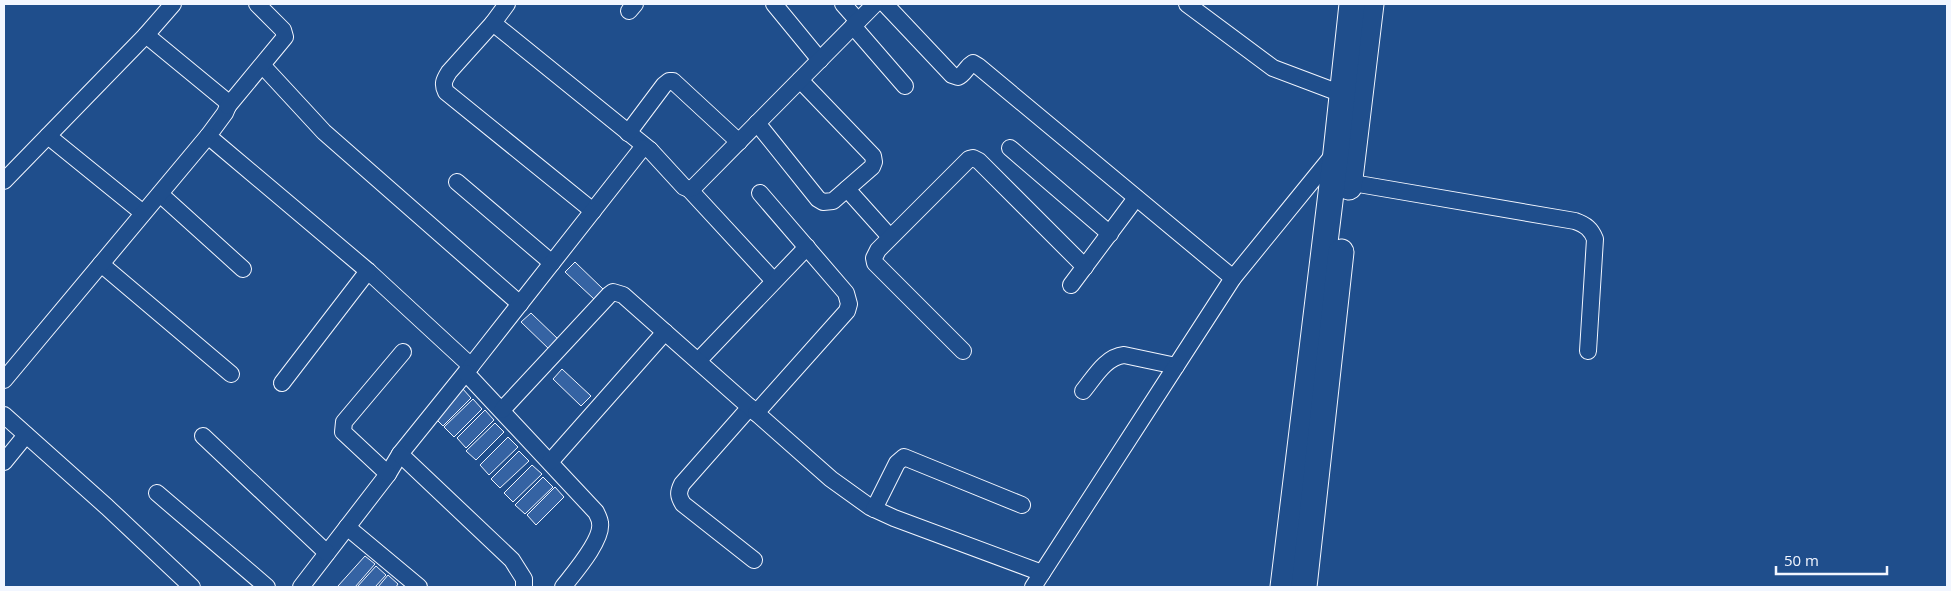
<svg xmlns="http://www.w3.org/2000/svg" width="1951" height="591" font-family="'Open Sans',sans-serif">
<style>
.building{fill:#3563a3;stroke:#f2f6ff}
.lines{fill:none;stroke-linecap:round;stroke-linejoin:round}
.minor-casing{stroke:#f2f6ff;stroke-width:18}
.highway-casing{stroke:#f2f6ff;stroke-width:27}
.minor{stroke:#1f4e8c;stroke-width:16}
.highway{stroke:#1f4e8c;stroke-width:25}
</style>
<rect width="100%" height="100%" fill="#1f4e8c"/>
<g class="building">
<polygon points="575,262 603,289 594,299 565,272"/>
<polygon points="531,313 559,340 550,350 521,322"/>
<polygon points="562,369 591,396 581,406 553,379"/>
<polygon points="462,388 471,398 443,426 433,416"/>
<polygon points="473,399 482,409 454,437 444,427"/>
<polygon points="485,410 494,420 466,448 457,438"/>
<polygon points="495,423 504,432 476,460 466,451"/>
<polygon points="508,437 518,447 489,475 480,465"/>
<polygon points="519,451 529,461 500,488 491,479"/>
<polygon points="532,465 542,474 513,502 504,493"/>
<polygon points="543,477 553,487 525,514 515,505"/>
<polygon points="555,487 564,497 536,525 527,515"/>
<polygon points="365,556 375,564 355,587 340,587 338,586"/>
<polygon points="376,566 386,575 375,587 357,587"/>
<polygon points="388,575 398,584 396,587 378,587"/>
</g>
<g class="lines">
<g class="minor-casing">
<g id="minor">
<path d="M507,4l-14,19 -44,49c-5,8 -7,12 -3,20l147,119"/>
<polyline points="774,4 820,60"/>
<polyline points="843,4 858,21"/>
<path d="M885,4l67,71 6,2c7,-3 8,-10 15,-14l5,3 255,212"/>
<polyline points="1187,4 1273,68 1342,94"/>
<polyline points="629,11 635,4"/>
<polyline points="493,23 650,150"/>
<polyline points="853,26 905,86"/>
<polyline points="146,35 225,100 228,106 225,113 208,136 368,271 471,366 400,454 388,474 301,587"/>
<polyline points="263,66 324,132 520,304"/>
<polyline points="228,106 285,37 283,30 257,4"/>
<polyline points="757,123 818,199 823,202 833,201 872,167 874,162 873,156 800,80"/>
<polyline points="628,133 664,85 669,81 673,81 739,142"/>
<polyline points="48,136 143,213"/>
<polyline points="1010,148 1110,234"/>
<polyline points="4,181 146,35 173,4"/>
<path d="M1341,181l234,40c11,4 16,8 20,18l-7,112"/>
<polyline points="457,182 552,263"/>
<polyline points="689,189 774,281"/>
<polyline points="847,189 890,237"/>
<polyline points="160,194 243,269"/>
<polyline points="101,264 231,374"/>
<polyline points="1071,285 1136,198"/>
<polyline points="963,351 875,263 874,258 878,250 969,159 973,158 979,161 1085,267"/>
<polyline points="698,361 807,247"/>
<polyline points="471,366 640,151 644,148 650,150 684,187 689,189 694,187 875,4"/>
<path d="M466,373l130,139c2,4 4,8 4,11 3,17 -27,51 -37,64"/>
<polyline points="4,380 208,136"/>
<polyline points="282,383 368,271"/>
<path d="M1083,391c11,-13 22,-34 41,-36l52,11"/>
<path d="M750,407l-68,77c-4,8 -4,12 1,20l71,56"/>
<polyline points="502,410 609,295 613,292 623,295 831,479 870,507 894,518 1042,573"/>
<polyline points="756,413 847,311 849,304 846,293 760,193"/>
<polyline points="4,415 107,507 192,587"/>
<polyline points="203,436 327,553"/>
<polyline points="400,454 512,560 524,579 524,587"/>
<polyline points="4,462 26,435"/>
<polyline points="550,462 665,332"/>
<polyline points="388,474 343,432 344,422 403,352"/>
<polyline points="157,493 267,587"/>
<polyline points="874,509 897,463 904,457 1022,505"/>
<polyline points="347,527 419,587"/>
<polyline points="1033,587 1233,278 1334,154"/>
</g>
</g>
<g class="highway-casing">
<g id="highway">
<polyline points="1349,187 1371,4"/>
<polyline points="1283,587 1336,152 1352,4"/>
<polyline points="1304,587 1341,252"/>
</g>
</g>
<use href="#minor" class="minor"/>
<use href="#highway" class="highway"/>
</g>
<rect width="1951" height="591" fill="none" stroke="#f2f6ff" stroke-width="10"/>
<path d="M1776 566v8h111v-8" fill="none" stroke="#f2f6ff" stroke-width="2.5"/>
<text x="1784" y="566" font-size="15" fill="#f2f6ff" stroke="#1f4e8c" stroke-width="4" paint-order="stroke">50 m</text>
</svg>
